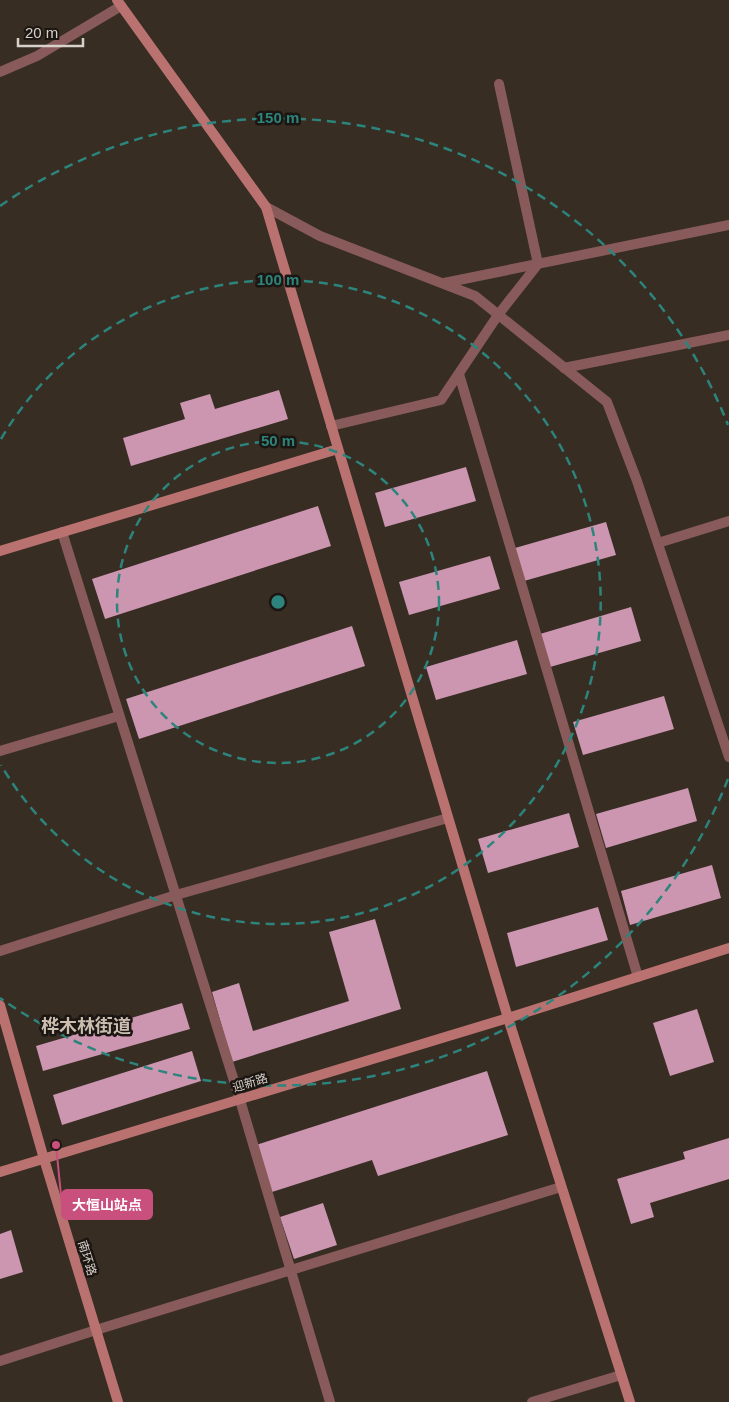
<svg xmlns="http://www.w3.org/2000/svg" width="729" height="1402" font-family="Helvetica,'Noto Sans SC',sans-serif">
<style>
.building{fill:#cc96b1}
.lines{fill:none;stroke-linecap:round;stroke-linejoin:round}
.street{stroke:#885b5a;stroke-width:10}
.secondary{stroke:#ba7271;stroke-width:10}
.ring{fill:none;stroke:#2d847c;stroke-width:2.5;stroke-dasharray:9 6}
.labels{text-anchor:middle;stroke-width:5;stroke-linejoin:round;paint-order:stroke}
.street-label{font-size:12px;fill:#d8d1cb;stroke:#1b1612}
.district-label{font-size:18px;font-weight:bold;fill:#cbbeb1;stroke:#1b1612}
.centre{fill:#2d847c;stroke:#1b1612;stroke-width:2.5}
.ring-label{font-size:15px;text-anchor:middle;font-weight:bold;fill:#2d847c;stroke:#1b1612;stroke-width:5;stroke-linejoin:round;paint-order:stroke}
.leader{fill:none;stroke:#c9507d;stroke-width:2}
.callout-dot{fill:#c9507d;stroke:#1b1612;stroke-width:2}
.callout{fill:#c9507d;stroke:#c9507d;stroke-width:2}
.callout-label{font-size:14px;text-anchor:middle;font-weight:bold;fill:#fff}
</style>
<rect width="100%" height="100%" fill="#372d23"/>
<g class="building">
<polygon points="279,390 288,419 131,466 123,438 185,419 180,403 210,394 215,409"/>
<polygon points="466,467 476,501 385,527 375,493"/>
<polygon points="318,506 331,546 105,619 92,579"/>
<polygon points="606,522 616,555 524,581 515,548"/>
<polygon points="490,556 500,589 409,615 399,582"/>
<polygon points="631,607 641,641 550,667 540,634"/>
<polygon points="352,626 365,666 139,739 126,699"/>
<polygon points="517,640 527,674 436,700 426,667"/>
<polygon points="664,696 674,729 583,755 573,722"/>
<polygon points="688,788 697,821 606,848 596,814"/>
<polygon points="569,813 579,847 488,873 478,839"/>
<polygon points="712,865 721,898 630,925 621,891"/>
<polygon points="598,907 608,940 516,967 507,933"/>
<polygon points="375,919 401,1009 232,1062 212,992 239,983 253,1031 349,1001 329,932"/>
<polygon points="182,1003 190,1029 43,1071 36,1046"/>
<polygon points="697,1009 714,1062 670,1076 653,1023"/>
<polygon points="192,1051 201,1081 62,1125 53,1095"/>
<polygon points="487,1071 508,1135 378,1176 372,1160 272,1192 256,1145"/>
<polygon points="729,1138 729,1179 650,1203 654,1217 631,1224 617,1179 685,1159 683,1152"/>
<polygon points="323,1203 337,1245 294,1259 280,1217"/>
<polygon points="11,1230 23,1272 0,1279 0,1234"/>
</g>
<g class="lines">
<g class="street">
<polyline points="0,72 37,56 121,6"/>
<polyline points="266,207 320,236 475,296 607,402 637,481 729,757"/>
<polyline points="444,283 729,225"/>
<polyline points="564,368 729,335"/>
<polyline points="459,374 638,977"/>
<polyline points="331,426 441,400 498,315 538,264 499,84"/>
<polyline points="62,532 240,1100 330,1402"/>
<polyline points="658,543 729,521"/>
<polyline points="0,751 119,716"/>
<polyline points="0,951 176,895 448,818"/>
<polyline points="0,1361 96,1330 561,1187"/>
<polyline points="532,1402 621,1375"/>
</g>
<g class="secondary">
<polyline points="117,0 266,207 508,1018 630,1402"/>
<polyline points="0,551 338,449"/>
<polyline points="0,1005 44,1159 118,1402"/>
<polyline points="0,1172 508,1018 729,948"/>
</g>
</g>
<g class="ring">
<circle cx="278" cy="602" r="161"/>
<path d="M1 439A322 322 0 1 1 1 765"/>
<path d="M728 779A484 484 0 0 1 0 998M0 206A484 484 0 0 1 728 425"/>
</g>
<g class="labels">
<g class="street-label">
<text transform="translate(250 1083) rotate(-17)" y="4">迎新路</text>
<text transform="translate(87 1258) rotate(73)" y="4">南环路</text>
</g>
<g class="district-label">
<text x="86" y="1032">桦木林街道</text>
</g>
</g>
<circle cx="278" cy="602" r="8" class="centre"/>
<g class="ring-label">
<text x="278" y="123">150 m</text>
<text x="278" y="285">100 m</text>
<text x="278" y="446">50 m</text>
</g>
<path class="leader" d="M56 1145L62 1205"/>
<circle class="callout-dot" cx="56" cy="1145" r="5"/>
<rect class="callout" x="62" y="1190" width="90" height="29" rx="5"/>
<g class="callout-label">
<text x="107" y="1210">大恒山站点</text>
</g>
<path d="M18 38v8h65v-8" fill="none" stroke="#d8d1cb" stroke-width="2.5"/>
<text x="25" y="38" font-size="15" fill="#d8d1cb" stroke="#1b1612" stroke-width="4" paint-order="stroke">20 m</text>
</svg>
